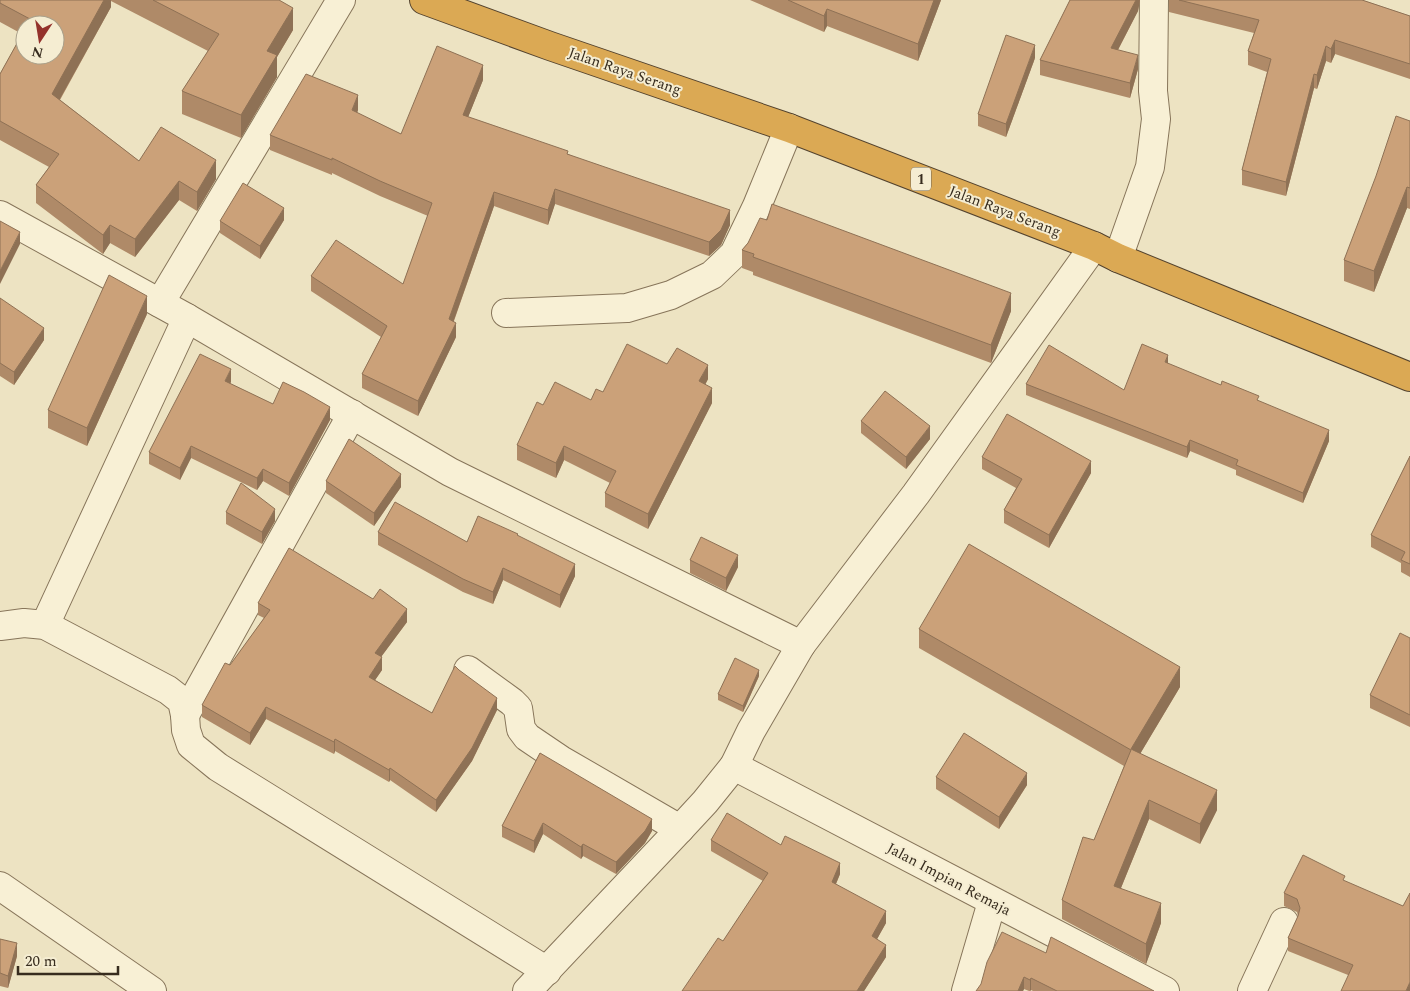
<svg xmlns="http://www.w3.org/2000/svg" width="1410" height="991" font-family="Spectral,serif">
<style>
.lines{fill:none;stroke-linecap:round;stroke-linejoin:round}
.minor-casing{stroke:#87755a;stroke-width:30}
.highway-casing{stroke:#54432e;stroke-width:30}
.minor{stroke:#f8f0d5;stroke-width:28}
.highway{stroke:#dba954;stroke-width:28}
.wall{fill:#af8a68;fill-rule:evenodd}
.shaded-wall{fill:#8e7155}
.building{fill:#cba179;stroke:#8e7155}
.labels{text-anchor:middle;stroke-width:4;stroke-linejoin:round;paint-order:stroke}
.shield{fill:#f5edd2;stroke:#706654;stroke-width:1}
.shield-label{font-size:14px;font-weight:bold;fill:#372c1e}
.street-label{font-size:15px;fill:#372c1e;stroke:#f5edd2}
</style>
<rect width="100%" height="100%" fill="#ede3c2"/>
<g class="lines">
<g class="minor-casing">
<g id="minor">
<polyline points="0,215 187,318 450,472 801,645"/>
<polyline points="1118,258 1150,167 1156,119 1153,91 1154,0"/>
<polyline points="160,303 341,0"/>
<polyline points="506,313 627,308 671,295 712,275 734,254 757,206 789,128"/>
<polyline points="45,625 187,318"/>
<polyline points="0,626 24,623 45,625 168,690 182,701 185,715 186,730 191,745 218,767 547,971"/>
<polyline points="468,670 512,702 518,708 521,729 527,737 561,760 680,829"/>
<polyline points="185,715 352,414"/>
<polyline points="734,766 1165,991"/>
<polyline points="0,886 152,991"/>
<polyline points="527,991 680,829 705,802 734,766 751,731 801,645 916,494 1094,246"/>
<polyline points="966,991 992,902"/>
<polyline points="1252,991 1284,922"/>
</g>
</g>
<g class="highway-casing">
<polyline id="highway" points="424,0 550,46 789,128 1094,246 1118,258 1410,377"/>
</g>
<use href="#minor" class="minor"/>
<use href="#highway" class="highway"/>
</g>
<g class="wall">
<path d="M0,0h279l14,30 -16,27v20l-36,61 -59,-24v-23l26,-40 -97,-50v6l-51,93 79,61 77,18 -19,32 -18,-11 -44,57 -25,-14 -7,11 -67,-51v-18l13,-18 -49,-27v-66l22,-40 -22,-12zM25,25h30l-30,30z"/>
<polygon points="750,0 941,0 918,61 827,26 824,32"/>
<polygon points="1070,0 1140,0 1138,11 1118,50 1138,69 1130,98 1040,75 1040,60"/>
<polygon points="1169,0 1362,0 1410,16 1410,79 1335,54 1331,63 1326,61 1317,89 1314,88 1286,196 1242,185 1242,170 1267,72 1248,65 1248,51 1254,33 1169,12"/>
<polygon points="1035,58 1006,137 978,126 978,114"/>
<polygon points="483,80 468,117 568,154 730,225 721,245 709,256 555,204 548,225 494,206 454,321 456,337 418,416 362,388 362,374 381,337 311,291 311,276 403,284 428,216 380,196 332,173 332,175 270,150 270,135 358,110 357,113 401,134"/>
<polygon points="1410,121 1410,209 1407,208 1374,292 1344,281 1344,260"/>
<polygon points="284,220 260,259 220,233 220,221"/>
<polygon points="767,220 1011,311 991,363 753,275 753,272 742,268 742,250"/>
<polygon points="0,298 44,340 14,385 0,376"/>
<polygon points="147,314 87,446 48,428 48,410"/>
<polygon points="667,364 708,379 705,385 712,403 648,529 605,507 605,493 610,483 564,460 556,478 517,460 517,445 543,405 591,400 603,392"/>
<polygon points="1168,364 1259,401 1329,441 1303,503 1236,475 1236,470 1190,451 1187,458 1026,395 1026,384 1124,390"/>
<polygon points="231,382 230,384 273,404 330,420 289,496 263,481 257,490 191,458 180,480 149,464 149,452"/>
<polygon points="861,421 930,439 906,469 861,433"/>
<polygon points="1410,456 1410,577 1401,572 1401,563 1371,547 1371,535"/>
<polygon points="982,457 1091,473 1049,548 1004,523 1004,510 1016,488 982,469"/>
<polygon points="326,481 401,487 374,526 326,493"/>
<polygon points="226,512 275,521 262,544 226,524"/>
<polygon points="378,532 467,542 518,536 575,576 560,608 503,580 493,604 463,592 378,545"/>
<polygon points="690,560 738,567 726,591 690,573"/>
<polygon points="258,603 407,622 381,657 382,670 375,680 432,713 459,670 497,710 472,761 436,812 390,780 389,782 335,751 334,754 266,719 250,745 202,717 202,705 264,618 258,615"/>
<polygon points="919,629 1180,687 1140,754 1217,810 1200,844 1149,819 1121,888 1161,923 1146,964 1062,919 1062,900 1094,840 1124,766 919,648"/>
<polygon points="1410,638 1410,727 1370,708 1370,695"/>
<polygon points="759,676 743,712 718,700 718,694"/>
<polygon points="540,753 652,831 645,843 616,874 583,856 581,859 543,834 534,853 502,837 502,826"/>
<polygon points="936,777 1027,785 999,829 936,789"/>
<polygon points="711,840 781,845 840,874 836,884 886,923 877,939 886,957 864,991 682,991 723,941 763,881 711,851"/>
<polygon points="1345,881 1410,991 1348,975 1288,951 1288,938 1298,916 1297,912 1284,906 1284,893"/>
<polygon points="0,939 17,956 8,988 0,986"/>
<polygon points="1046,953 1154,991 1033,991 1031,990 1030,991 1029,991 1024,989 1023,991 976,991"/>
</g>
<g class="shaded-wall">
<polygon points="104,0 111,0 111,7 52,113 52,94"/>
<polygon points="934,0 941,0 918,61 918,44"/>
<polygon points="1136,0 1140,0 1138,11 1111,63 1111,48"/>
<polygon points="293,8 293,30 277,57 277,77 241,138 241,115 267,51"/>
<polygon points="827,9 827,26 824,32 824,16"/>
<polygon points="1335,40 1335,54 1331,63 1331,49"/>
<polygon points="1035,45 1035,58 1006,137 1006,124"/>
<polygon points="1326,46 1326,61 1317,89 1317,75"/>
<polygon points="1138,55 1138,69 1130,98 1130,83"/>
<polygon points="483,65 483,80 463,130 463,115"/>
<polygon points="1314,74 1314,88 1286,196 1286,182"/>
<polygon points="358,95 358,110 352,125 352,110"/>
<polygon points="216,160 216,179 197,211 197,192"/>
<polygon points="179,181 179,200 135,257 135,239"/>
<polygon points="1407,187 1407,208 1374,292 1374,271"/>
<polygon points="555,189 555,204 548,225 548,210"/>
<polygon points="494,192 494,206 449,334 449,319"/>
<polygon points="284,208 284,220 260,259 260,246"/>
<polygon points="730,210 730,225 721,245 709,256 709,242"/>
<polygon points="110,225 110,243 103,254 103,235"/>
<polygon points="20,232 20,244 0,284 0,271"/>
<polygon points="1011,293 1011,311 991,363 991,345"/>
<polygon points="147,296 147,314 87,446 87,428"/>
<polygon points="456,323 456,337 418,416 418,401"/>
<polygon points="44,328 44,340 14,385 14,372"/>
<polygon points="1168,355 1168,365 1165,362"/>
<polygon points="708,365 708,379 699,396 699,381"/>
<polygon points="231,369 231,382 225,394 225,381"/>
<polygon points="712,388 712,403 648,529 648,514"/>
<polygon points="330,407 330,420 289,496 289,483"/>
<polygon points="930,426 930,439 906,469 906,457"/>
<polygon points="1329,430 1329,441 1303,503 1303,493"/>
<polygon points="1190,440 1190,451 1187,458 1187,447"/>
<polygon points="191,446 191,458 180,480 180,468"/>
<polygon points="564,446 564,460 556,478 556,463"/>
<polygon points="1091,461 1091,473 1049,548 1049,535"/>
<polygon points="263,469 263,481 257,490 257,478"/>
<polygon points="401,474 401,487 374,526 374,513"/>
<polygon points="275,509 275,521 262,544 262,532"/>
<polygon points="738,555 738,567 726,591 726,578"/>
<polygon points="575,564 575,576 560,608 560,595"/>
<polygon points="503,568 503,580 493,604 493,592"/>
<polygon points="407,609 407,622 375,665 375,653"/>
<polygon points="382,657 382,670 369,689 369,677"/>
<polygon points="1180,667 1180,687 1131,769 1131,749"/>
<polygon points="759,670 759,676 743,712 743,706"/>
<polygon points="497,698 497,710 472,761 436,812 436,800"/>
<polygon points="266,707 266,719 250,745 250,733"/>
<polygon points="335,739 335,751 334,754 334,742"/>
<polygon points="390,768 390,780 389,782 389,770"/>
<polygon points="1027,773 1027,785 999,829 999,817"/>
<polygon points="1217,790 1217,810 1200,844 1200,824"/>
<polygon points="1149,800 1149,819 1114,905 1114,886"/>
<polygon points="652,819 652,831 645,843 616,874 616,862"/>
<polygon points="543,823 543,834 534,853 534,841"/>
<polygon points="583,844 583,856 581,859 581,847"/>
<polygon points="840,863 840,874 832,893 832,882"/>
<polygon points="1161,903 1161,923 1146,964 1146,944"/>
<polygon points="886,911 886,923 872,948 872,936"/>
<polygon points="17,943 17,956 8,988 8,976"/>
<polygon points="886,945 886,957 864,991 857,991"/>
<polygon points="1024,977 1024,989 1023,991 1018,991"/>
<polygon points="1031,978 1031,990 1030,991 1030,980"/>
<polygon points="1410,982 1410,991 1406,991"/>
</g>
<g class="building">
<polygon points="0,0 104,0 52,94 139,161 161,127 216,160 197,192 179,181 135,239 110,225 103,235 36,185 59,154 0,121 0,74 25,29 25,55 55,55 55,25 27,25 30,19 0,3"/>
<polygon points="153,0 279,0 293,8 267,51 277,55 241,115 182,91 219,34"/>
<polygon points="788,0 934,0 918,44 827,9 824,16"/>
<polygon points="1070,0 1136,0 1111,48 1138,55 1130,83 1040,60"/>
<polygon points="1179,0 1362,0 1410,16 1410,64 1335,40 1331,49 1326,46 1317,75 1314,74 1286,182 1242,170 1271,59 1248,51 1259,20"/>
<polygon points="1006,35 1035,45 1006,124 978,114"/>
<polygon points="437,46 483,65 463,115 568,151 567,154 730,210 721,230 709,242 555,189 548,210 494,192 449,319 456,323 418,401 362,374 387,326 311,276 336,240 403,284 432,203 380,181 332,158 332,160 270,135 306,74 358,95 352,110 401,134"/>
<polygon points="1396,116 1410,121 1410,188 1407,187 1374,271 1344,260 1376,176"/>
<polygon points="243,183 284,208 260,246 220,221"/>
<polygon points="772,204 1011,293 991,345 753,257 754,254 742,250 748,243 760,218 767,220"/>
<polygon points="0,221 20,232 0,271"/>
<polygon points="109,275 147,296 87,428 48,410"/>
<polygon points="0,298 44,328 14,372 0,363"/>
<polygon points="627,344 667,364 677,348 708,365 699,381 712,388 648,514 605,493 616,471 564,446 556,463 517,445 537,402 543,405 555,382 591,400 596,389 603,392"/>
<polygon points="1142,344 1168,355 1165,362 1221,385 1222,381 1259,396 1257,400 1329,430 1303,493 1236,465 1238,460 1190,440 1187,447 1026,384 1049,345 1124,390"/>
<polygon points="200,354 231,369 225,381 273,404 283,382 304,392 330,407 289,483 263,469 257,478 191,446 180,468 149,452"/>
<polygon points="885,391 930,426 906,457 861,421"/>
<polygon points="1007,414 1091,461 1049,535 1004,510 1022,479 982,457"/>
<polygon points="349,439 401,474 374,513 326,481"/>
<polygon points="1410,456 1410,564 1401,560 1405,552 1371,535"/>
<polygon points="241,483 275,509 262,532 226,512"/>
<polygon points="395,502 467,542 478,516 518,534 517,535 575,564 560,595 503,568 493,592 463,579 378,532"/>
<polygon points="701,537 738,555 726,578 690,560"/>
<polygon points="969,544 1180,667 1131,749 1217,790 1200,824 1149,800 1114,886 1161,903 1146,944 1062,900 1083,837 1094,840 1131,750 919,629"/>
<polygon points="289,548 373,599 380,589 407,609 375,653 382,657 369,677 432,713 455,666 459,670 497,698 472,748 436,800 390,768 389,770 335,739 334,742 266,707 250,733 202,705 225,663 230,665 270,610 258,603"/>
<polygon points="1400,633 1410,638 1410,715 1370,695"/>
<polygon points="735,658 759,670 743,706 718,694"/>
<polygon points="964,733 1027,773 999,817 936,777"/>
<polygon points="540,753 652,819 645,831 616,862 583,844 581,847 543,823 534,841 502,826"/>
<polygon points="727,813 781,845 785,836 840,863 832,882 886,911 872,936 886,945 857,991 682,991 718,938 723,941 768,873 711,840"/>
<polygon points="1303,855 1345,876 1343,880 1403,906 1410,893 1410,982 1406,991 1341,991 1353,965 1288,938 1298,916 1300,908 1297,899 1284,893"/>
<polygon points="1002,932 1046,953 1051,937 1154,991 1057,991 1031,978 1030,980 1024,977 1018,991 976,991 981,984 987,962"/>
<polygon points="0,939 17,943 8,976 0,973"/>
</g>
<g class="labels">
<rect class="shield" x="911" y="167.5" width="20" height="23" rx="4"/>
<g class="shield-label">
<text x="921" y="184">1</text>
</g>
<g class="street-label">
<text transform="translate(625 71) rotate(19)" y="5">Jalan Raya Serang</text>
<text transform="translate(1005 211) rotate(21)" y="5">Jalan Raya Serang</text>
<text transform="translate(949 879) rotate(28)" y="5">Jalan Impian Remaja</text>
</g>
</g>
<g transform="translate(40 40) rotate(192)"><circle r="24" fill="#f5edd2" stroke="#a9a08a"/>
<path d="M0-4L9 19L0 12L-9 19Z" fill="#94322b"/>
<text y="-8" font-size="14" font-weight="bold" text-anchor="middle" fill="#372c1e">N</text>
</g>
<path d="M18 966v8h100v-8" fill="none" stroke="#372c1e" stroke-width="2.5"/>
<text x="25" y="966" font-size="15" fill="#372c1e" stroke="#f5edd2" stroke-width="4" paint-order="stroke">20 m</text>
</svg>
